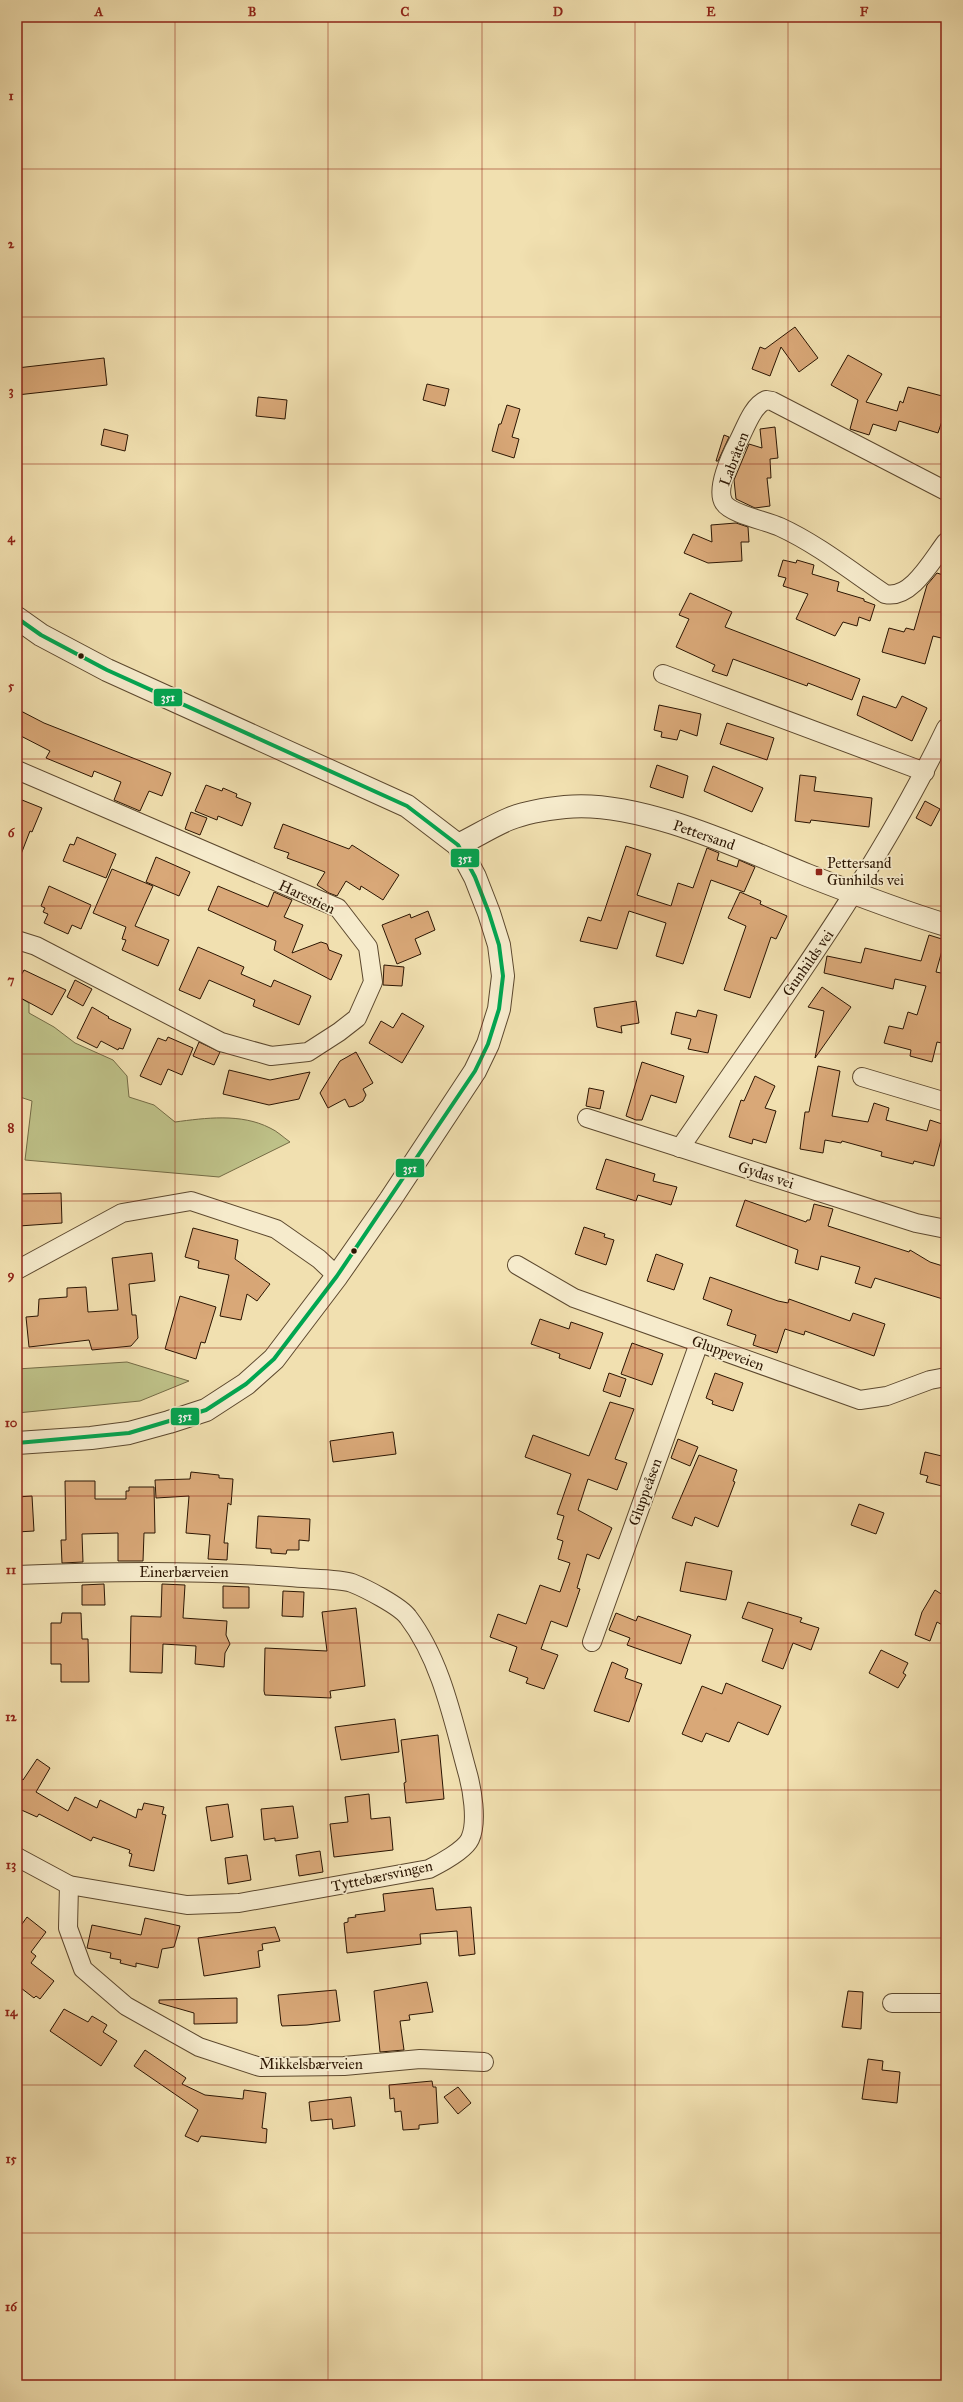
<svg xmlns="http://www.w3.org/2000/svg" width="963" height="2402" font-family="'IM FELL Great Primer',serif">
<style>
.green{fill:#bec188;stroke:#746b45}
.building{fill:#d9a878;stroke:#2b1502}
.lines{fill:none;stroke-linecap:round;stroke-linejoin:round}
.minor-casing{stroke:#5c482e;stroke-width:20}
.tertiary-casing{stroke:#5c482e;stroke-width:24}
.minor{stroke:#f6ebcc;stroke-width:18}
.tertiary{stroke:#f6ebcc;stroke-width:22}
.bus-1-casing{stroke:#f6ebcc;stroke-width:7}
.bus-1{stroke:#00a651;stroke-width:4}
.grid{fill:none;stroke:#8f2418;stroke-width:1;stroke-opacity:0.55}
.bus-dot{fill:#2b1502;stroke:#f6ebcc;stroke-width:1.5}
.poi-dot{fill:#8f2418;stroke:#f6ebcc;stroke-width:1.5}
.labels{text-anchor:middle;stroke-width:3.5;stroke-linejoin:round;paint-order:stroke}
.street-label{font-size:15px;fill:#2b1502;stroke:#f6ebcc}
.poi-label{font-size:15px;fill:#2b1502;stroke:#f6ebcc;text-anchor:start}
.line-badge{stroke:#f6ebcc;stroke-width:1.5}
.badge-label{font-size:11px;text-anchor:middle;font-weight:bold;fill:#fff}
.neatline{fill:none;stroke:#8f2418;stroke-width:1.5}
.grid-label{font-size:13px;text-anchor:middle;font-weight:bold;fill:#8f2418}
</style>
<rect width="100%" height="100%" fill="#f1e0b0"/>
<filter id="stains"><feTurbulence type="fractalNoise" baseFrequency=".005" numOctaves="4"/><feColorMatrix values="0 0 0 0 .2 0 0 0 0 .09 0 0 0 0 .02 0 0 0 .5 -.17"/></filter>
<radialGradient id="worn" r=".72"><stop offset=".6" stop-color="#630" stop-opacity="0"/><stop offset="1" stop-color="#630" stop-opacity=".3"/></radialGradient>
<g class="green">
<path d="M17,996l12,7v10l25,14 21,16 38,17 14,16 2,21 25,8 21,17c30,-4 66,-9 95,6 7,3 13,9 20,14l-71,35 -194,-17 7,-59 -15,-5z"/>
<polygon points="127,1362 189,1381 140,1401 17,1413 17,1369"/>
</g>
<g class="building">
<polygon points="795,327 818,358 799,372 781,347 770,376 752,369 760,347 765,349"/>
<polygon points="848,355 882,374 866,402 897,411 900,401 903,403 908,387 946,397 946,419 943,418 938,433 899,421 896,431 873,424 869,435 850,429 858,400 831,385"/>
<polygon points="104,358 107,385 17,395 17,368"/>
<polygon points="427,384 449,389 445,406 423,400"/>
<polygon points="258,397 287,400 285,419 256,416"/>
<polygon points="507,405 520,409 512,437 519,439 514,458 492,451 499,424 501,424"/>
<polygon points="775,427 778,458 770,459 771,478 767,478 770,506 755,508 736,499 734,480 749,444 762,448 760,429"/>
<polygon points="104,429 128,435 125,451 101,445"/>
<polygon points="724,435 729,437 718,461 716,461"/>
<polygon points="736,523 748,527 749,542 741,542 742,561 708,563 684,553 693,534 712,542 711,525"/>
<polygon points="783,560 796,563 797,560 814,565 812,574 839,582 837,591 864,599 864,601 875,605 870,621 859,617 857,626 843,622 835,636 796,619 808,594 783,586 786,578 778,576"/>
<polygon points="937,573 946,576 946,623 941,638 933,636 925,664 882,652 889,628 904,632 906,628 914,630 927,585"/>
<polygon points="690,593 732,612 725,627 860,679 852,700 808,683 807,686 733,659 727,676 712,671 715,665 676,647 689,619 679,615"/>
<polygon points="863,696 896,708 902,696 927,708 912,741 857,715"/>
<polygon points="659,705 701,714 697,736 680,730 677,740 661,737 662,732 654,730"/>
<polygon points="17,709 44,723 171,773 162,796 149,791 140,811 114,800 121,782 94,771 92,777 46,758 50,751 17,734"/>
<polygon points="727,723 774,738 767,760 720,744"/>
<polygon points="657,765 688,776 683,798 650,787"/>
<polygon points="713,766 763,788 752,812 704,791"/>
<polygon points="800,775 816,777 814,791 872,798 869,827 811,820 810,823 795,821"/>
<polygon points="206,785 222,791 223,788 237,794 236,797 251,803 242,826 218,816 217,820 195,811"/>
<polygon points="17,798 42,808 32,832 30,831 18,862"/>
<polygon points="925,801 940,809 931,826 916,818"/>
<polygon points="191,812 207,818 200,835 185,829"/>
<polygon points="283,824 349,849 352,845 399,875 383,900 361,886 360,890 346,881 337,896 329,893 317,885 325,872 287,858 289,853 274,848"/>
<polygon points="77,837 116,854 106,878 63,861 70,844 74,845"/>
<polygon points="626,846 651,854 637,895 671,906 678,883 693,888 707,848 719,853 717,860 737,867 739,860 755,867 744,892 711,880 683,964 656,956 666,923 629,911 617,949 580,941 588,917 601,921"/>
<polygon points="156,857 190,872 179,896 146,882"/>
<polygon points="112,869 153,886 135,926 169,940 158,966 122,950 126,940 122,939 126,927 93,913"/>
<polygon points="49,886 91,905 81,929 72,925 68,934 44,923 48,914 43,912 45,908 41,906"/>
<polygon points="218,886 268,907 274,892 292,900 284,917 303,925 292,953 321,942 327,944 329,950 342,955 331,980 274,950 276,941 208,910"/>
<polygon points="740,892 761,901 760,904 787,916 776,939 771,937 750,998 724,990 746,926 728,918"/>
<polygon points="428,911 435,930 415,939 421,954 397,964 382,925 410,914 411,918"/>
<polygon points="929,935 945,940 936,972 946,974 946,1044 937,1042 932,1062 910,1056 911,1050 884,1043 889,1026 903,1029 908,1012 917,1015 926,986 895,979 893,989 824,973 827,956 861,963 865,948 921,961"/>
<polygon points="198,947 244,967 241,974 271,987 274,980 311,996 299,1025 253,1006 255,1000 209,980 200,999 179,990"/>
<polygon points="384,965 404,967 402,986 383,985"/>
<polygon points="24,970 66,990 52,1015 17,996 17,983"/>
<polygon points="75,980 92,989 83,1006 67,997"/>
<polygon points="822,987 851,1007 815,1058 824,1011 808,1007"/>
<polygon points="636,1001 639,1023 621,1026 622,1033 597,1027 594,1008"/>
<polygon points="92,1007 109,1017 108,1018 131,1029 123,1049 119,1048 118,1050 101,1041 97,1048 77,1038"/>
<polygon points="698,1010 717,1015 708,1053 688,1049 691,1039 671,1034 676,1012 696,1017"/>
<polygon points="402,1013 424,1026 402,1063 369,1043 381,1021 393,1028"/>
<polygon points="168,1037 193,1048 182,1075 168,1069 161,1085 140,1076 158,1038 166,1041"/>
<polygon points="199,1042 220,1052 214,1065 193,1056"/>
<polygon points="356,1052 373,1083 363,1089 366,1095 363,1101 354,1106 349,1107 345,1099 328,1108 320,1093 340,1061"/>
<polygon points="642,1062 684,1076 676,1103 651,1095 642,1120 636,1120 626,1116"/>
<polygon points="818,1066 840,1071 832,1116 868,1122 874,1103 889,1108 886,1120 927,1131 930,1120 945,1125 934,1166 914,1161 913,1164 881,1156 882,1152 842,1141 841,1143 825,1140 823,1153 800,1149 805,1112 809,1112"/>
<polygon points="229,1070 270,1080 310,1072 299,1099 269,1105 223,1094"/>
<polygon points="755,1076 775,1086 765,1108 776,1111 766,1143 753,1139 752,1144 729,1137 741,1100 744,1101"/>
<polygon points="589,1088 604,1091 600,1109 586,1106"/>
<polygon points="606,1159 655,1174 653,1181 677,1187 671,1205 638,1195 636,1201 596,1189"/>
<polygon points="61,1193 62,1223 19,1226 19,1194"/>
<polygon points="745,1200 806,1222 807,1220 810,1220 814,1204 833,1209 828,1226 909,1252 910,1250 930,1262 946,1267 946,1300 875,1278 871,1288 855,1283 860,1267 821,1256 818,1270 795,1263 798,1250 736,1226"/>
<polygon points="584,1227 605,1234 604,1237 614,1240 606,1265 575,1254"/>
<polygon points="193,1228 238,1240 235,1259 270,1284 257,1301 247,1294 241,1320 220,1316 229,1275 198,1268 199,1261 185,1257"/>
<polygon points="152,1253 155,1281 129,1284 132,1315 136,1315 138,1338 131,1346 92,1350 89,1340 29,1347 26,1317 38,1316 39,1299 67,1297 67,1288 86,1287 88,1312 118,1310 112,1258"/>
<polygon points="656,1254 683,1264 674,1290 647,1281"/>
<polygon points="710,1277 778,1301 788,1303 789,1299 850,1321 853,1313 885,1324 874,1356 805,1331 804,1335 785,1329 777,1353 753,1345 756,1335 727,1325 732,1310 703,1299"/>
<polygon points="180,1296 216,1307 205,1343 201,1342 196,1359 165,1349"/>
<polygon points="540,1319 569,1329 571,1322 603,1333 590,1369 559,1358 560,1354 531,1344"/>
<polygon points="632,1343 663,1354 652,1385 621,1374"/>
<polygon points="609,1373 626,1379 620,1397 603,1391"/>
<polygon points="715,1373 743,1383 733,1411 712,1404 713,1401 706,1398"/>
<polygon points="610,1402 634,1409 615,1459 627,1463 617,1490 588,1479 578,1510 612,1528 599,1559 587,1554 577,1588 580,1589 567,1627 551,1621 541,1649 558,1655 544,1689 526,1683 528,1678 509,1671 517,1647 490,1637 498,1614 526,1624 540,1585 560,1592 570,1563 558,1559 563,1541 557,1539 564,1516 557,1514 571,1474 525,1457 533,1435 589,1456"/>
<polygon points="393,1432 396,1454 333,1462 330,1441"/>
<polygon points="678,1439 698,1447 690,1466 671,1458"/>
<polygon points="925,1452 946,1457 946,1487 926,1482 928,1476 920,1474"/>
<polygon points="699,1455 737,1470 733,1481 735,1482 718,1527 695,1517 692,1526 672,1518"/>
<polygon points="191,1472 219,1475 219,1478 233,1479 231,1505 228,1503 224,1543 228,1543 227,1560 208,1559 210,1535 186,1533 189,1496 156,1498 155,1480 190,1479"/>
<polygon points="65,1481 95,1481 95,1499 126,1499 126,1491 129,1491 129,1487 154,1487 155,1533 144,1533 143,1561 118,1561 118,1533 82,1534 83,1562 62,1563 61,1540 66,1540"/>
<polygon points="32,1496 34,1531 17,1532 17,1497"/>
<polygon points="859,1504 884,1513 876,1534 851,1525"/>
<polygon points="258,1516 310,1519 309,1541 299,1540 299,1550 287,1550 286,1554 271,1553 271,1549 256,1548"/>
<polygon points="686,1562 732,1571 726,1600 680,1591"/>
<polygon points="104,1584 105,1605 82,1605 82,1585"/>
<polygon points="162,1584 185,1585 183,1618 227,1621 226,1635 230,1644 225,1653 224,1667 195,1664 196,1646 163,1644 162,1673 130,1672 131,1616 161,1617"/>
<polygon points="223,1586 249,1587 249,1608 223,1608"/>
<polygon points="935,1590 946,1597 946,1627 937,1622 930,1641 915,1635 922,1612"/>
<polygon points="283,1591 304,1592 303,1617 282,1616"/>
<polygon points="748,1602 802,1618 800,1622 819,1628 811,1650 793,1643 783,1669 762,1661 773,1629 742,1618"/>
<polygon points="356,1608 365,1686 330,1691 331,1698 265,1695 264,1691 265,1648 327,1651 322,1612"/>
<polygon points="62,1613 81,1613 82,1639 88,1639 89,1682 61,1682 61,1664 51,1664 51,1623 61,1623"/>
<polygon points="616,1613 636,1621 638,1616 691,1635 681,1664 627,1645 630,1638 609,1630"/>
<polygon points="881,1650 908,1663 903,1673 906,1675 898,1688 869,1673"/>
<polygon points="612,1662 628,1669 625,1678 642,1684 629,1722 594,1711"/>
<polygon points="726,1683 781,1706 768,1735 738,1722 729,1742 706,1733 702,1742 682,1734 702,1686 722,1694"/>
<polygon points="395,1719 399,1752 341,1760 335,1727"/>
<polygon points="438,1735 444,1799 406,1803 404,1783 406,1782 401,1740"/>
<polygon points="37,1759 50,1768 36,1792 68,1811 75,1797 97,1808 100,1800 136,1818 138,1809 142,1810 144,1803 164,1807 162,1814 166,1815 154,1871 129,1866 132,1854 129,1853 130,1850 93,1837 91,1841 39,1814 37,1817 17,1808 17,1776 23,1780"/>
<polygon points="369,1794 371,1819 390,1817 393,1850 334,1857 330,1824 348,1822 345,1797"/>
<polygon points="228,1804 233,1837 211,1841 206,1807"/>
<polygon points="293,1806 298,1838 275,1841 275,1838 264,1840 261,1809"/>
<polygon points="320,1851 323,1872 299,1876 296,1855"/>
<polygon points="247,1855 251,1880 228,1884 225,1858"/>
<polygon points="433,1888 436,1910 471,1907 475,1954 459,1956 457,1931 420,1934 421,1944 347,1953 344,1923 348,1922 348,1918 356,1917 355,1915 385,1911 383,1894"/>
<polygon points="27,1917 46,1932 31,1952 36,1956 31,1963 54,1981 40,1999 36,1996 34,1998 17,1985 17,1931"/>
<polygon points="145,1918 180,1926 174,1947 162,1949 158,1968 136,1963 136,1967 120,1963 121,1960 110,1958 111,1953 87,1948 92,1925 141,1935"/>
<polygon points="275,1927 280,1941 262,1944 263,1950 258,1951 260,1967 204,1976 198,1938"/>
<polygon points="427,1982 433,2012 409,2015 410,2020 400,2021 404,2050 380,2052 374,1991"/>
<polygon points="336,1990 340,2021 307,2025 282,2026 281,2023 278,1995"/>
<polygon points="848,1991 863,1992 861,2029 842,2027"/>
<polygon points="237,1998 237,2023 194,2024 194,2013 159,2003 159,2000"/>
<polygon points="64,2009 88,2022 92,2016 107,2025 103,2032 117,2041 101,2066 50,2031"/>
<polygon points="145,2050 186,2078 182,2084 205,2095 243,2099 244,2090 266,2093 262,2128 267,2129 266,2143 201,2136 198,2142 185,2136 198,2110 134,2066"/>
<polygon points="868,2059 883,2061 882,2070 900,2072 897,2103 862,2099"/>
<polygon points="432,2081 433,2087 436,2087 438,2123 419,2125 419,2129 403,2130 401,2111 395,2112 394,2098 390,2099 389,2085"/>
<polygon points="458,2087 471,2103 458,2114 444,2097"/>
<polygon points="351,2097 355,2126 333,2129 332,2119 311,2121 309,2102"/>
</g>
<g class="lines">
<g class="minor-casing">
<g id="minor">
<path d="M946,491l-174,-90 -6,-1c-14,6 -21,29 -28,42 -7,13 -23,48 -14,61 7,11 43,18 56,24 37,17 71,44 105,67 26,6 47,-34 61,-52"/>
<polyline points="663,674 925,772"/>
<polyline points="17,770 338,908 368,947 373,982 357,1018 339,1032 308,1052 271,1056 221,1042 36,946 17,940"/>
<polyline points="862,1077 946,1102"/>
<polyline points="587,1118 916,1223 946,1229"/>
<path d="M680,1148c94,-137 194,-270 266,-420"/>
<polyline points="517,1265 574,1298 860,1400 887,1396 930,1380 946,1377"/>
<polyline points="17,1270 122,1213 191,1201 276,1229 319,1259 337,1276"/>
<path d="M17,1575c91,-4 182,-5 273,2 16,2 49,1 62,6 13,5 48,23 56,34 33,43 45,103 59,154 5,17 11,51 3,68 -5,11 -31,25 -41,30l-190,34 -52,2 -118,-20 -52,-28"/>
<polyline points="592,1642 699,1343"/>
<polyline points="69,1885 68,1928 83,1969 126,2006 199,2047 260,2067 344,2066 420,2059 484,2062"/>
<polyline points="892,2003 946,2003"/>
</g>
</g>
<g class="tertiary-casing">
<g id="tertiary">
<polyline points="17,618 41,635 107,670 407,806 458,845 475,877 489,913 499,945 503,976 499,1009 488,1044 475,1071 390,1200 337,1276 274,1359 246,1384 206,1410 169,1422 129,1433 91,1438 17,1443"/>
<path d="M458,845c17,-8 34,-19 51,-26 17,-7 37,-10 56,-12 72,-8 176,41 242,68 46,18 92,36 139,50"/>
</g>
</g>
<use href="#minor" class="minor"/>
<use href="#tertiary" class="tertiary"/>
<g class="bus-1-casing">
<polyline id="bus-1" points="17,618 41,635 107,670 407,806 458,845 475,877 489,913 499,945 503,976 499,1009 488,1044 475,1071 337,1276 274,1359 246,1384 206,1410 129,1433 17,1443"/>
</g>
<use href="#bus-1" class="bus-1"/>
</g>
<path class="grid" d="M175,17v2368M328,17v2368M482,17v2368M635,17v2368M788,17v2368M17,169h929M17,317h929M17,464h929M17,612h929M17,759h929M17,906h929M17,1054h929M17,1201h929M17,1348h929M17,1496h929M17,1643h929M17,1790h929M17,1938h929M17,2085h929M17,2233h929"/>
<g class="bus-dot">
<circle cx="81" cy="656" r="3.5"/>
<circle cx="354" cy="1251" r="3.5"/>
</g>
<rect class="poi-dot" x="815" y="868" width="8" height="8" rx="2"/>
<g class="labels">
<g class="street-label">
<text transform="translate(734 459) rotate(-69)" y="5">Labråten</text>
<text transform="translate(704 835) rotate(19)" y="5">Pettersand</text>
<text transform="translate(307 897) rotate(25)" y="5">Harestien</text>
<text transform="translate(808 963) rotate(-55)" y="5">Gunhilds vei</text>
<text transform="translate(766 1175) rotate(18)" y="5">Gydas vei</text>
<text transform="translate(728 1353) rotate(20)" y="5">Gluppeveien</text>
<text transform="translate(645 1492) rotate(-70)" y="5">Gluppeåsen</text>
<text x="184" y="1577">Einerbærveien</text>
<text transform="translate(382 1876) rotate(-12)" y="5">Tyttebærsvingen</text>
<text x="311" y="2069">Mikkelsbærveien</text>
</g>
<g class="poi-label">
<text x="827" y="868">Pettersand<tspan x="827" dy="17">Gunhilds vei</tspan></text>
</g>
</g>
<g class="line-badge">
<rect x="153" y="688" width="30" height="19" rx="4" fill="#00a651"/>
<rect x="450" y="848" width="30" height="20" rx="4" fill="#00a651"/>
<rect x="395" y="1158" width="30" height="20" rx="4" fill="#00a651"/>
<rect x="170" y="1407" width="30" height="19" rx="4" fill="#00a651"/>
</g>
<g class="badge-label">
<text x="168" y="701">351</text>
<text x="465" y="862">351</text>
<text x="410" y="1172">351</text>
<text x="185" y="1420">351</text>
</g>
<rect width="963" height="2402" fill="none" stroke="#f1e0b0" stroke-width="44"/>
<rect x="22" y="22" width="919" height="2358" class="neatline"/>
<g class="grid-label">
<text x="99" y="16">A</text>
<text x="252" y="16">B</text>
<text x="405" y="16">C</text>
<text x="558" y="16">D</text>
<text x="711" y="16">E</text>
<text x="864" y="16">F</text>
<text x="11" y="100">1</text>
<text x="11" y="248">2</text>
<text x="11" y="395">3</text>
<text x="11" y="542">4</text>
<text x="11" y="690">5</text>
<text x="11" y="837">6</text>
<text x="11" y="984">7</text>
<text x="11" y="1132">8</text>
<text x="11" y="1279">9</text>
<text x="11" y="1427">10</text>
<text x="11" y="1574">11</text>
<text x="11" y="1721">12</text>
<text x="11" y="1869">13</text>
<text x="11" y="2016">14</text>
<text x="11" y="2163">15</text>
<text x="11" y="2311">16</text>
</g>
<rect width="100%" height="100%" filter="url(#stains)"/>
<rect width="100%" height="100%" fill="url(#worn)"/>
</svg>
